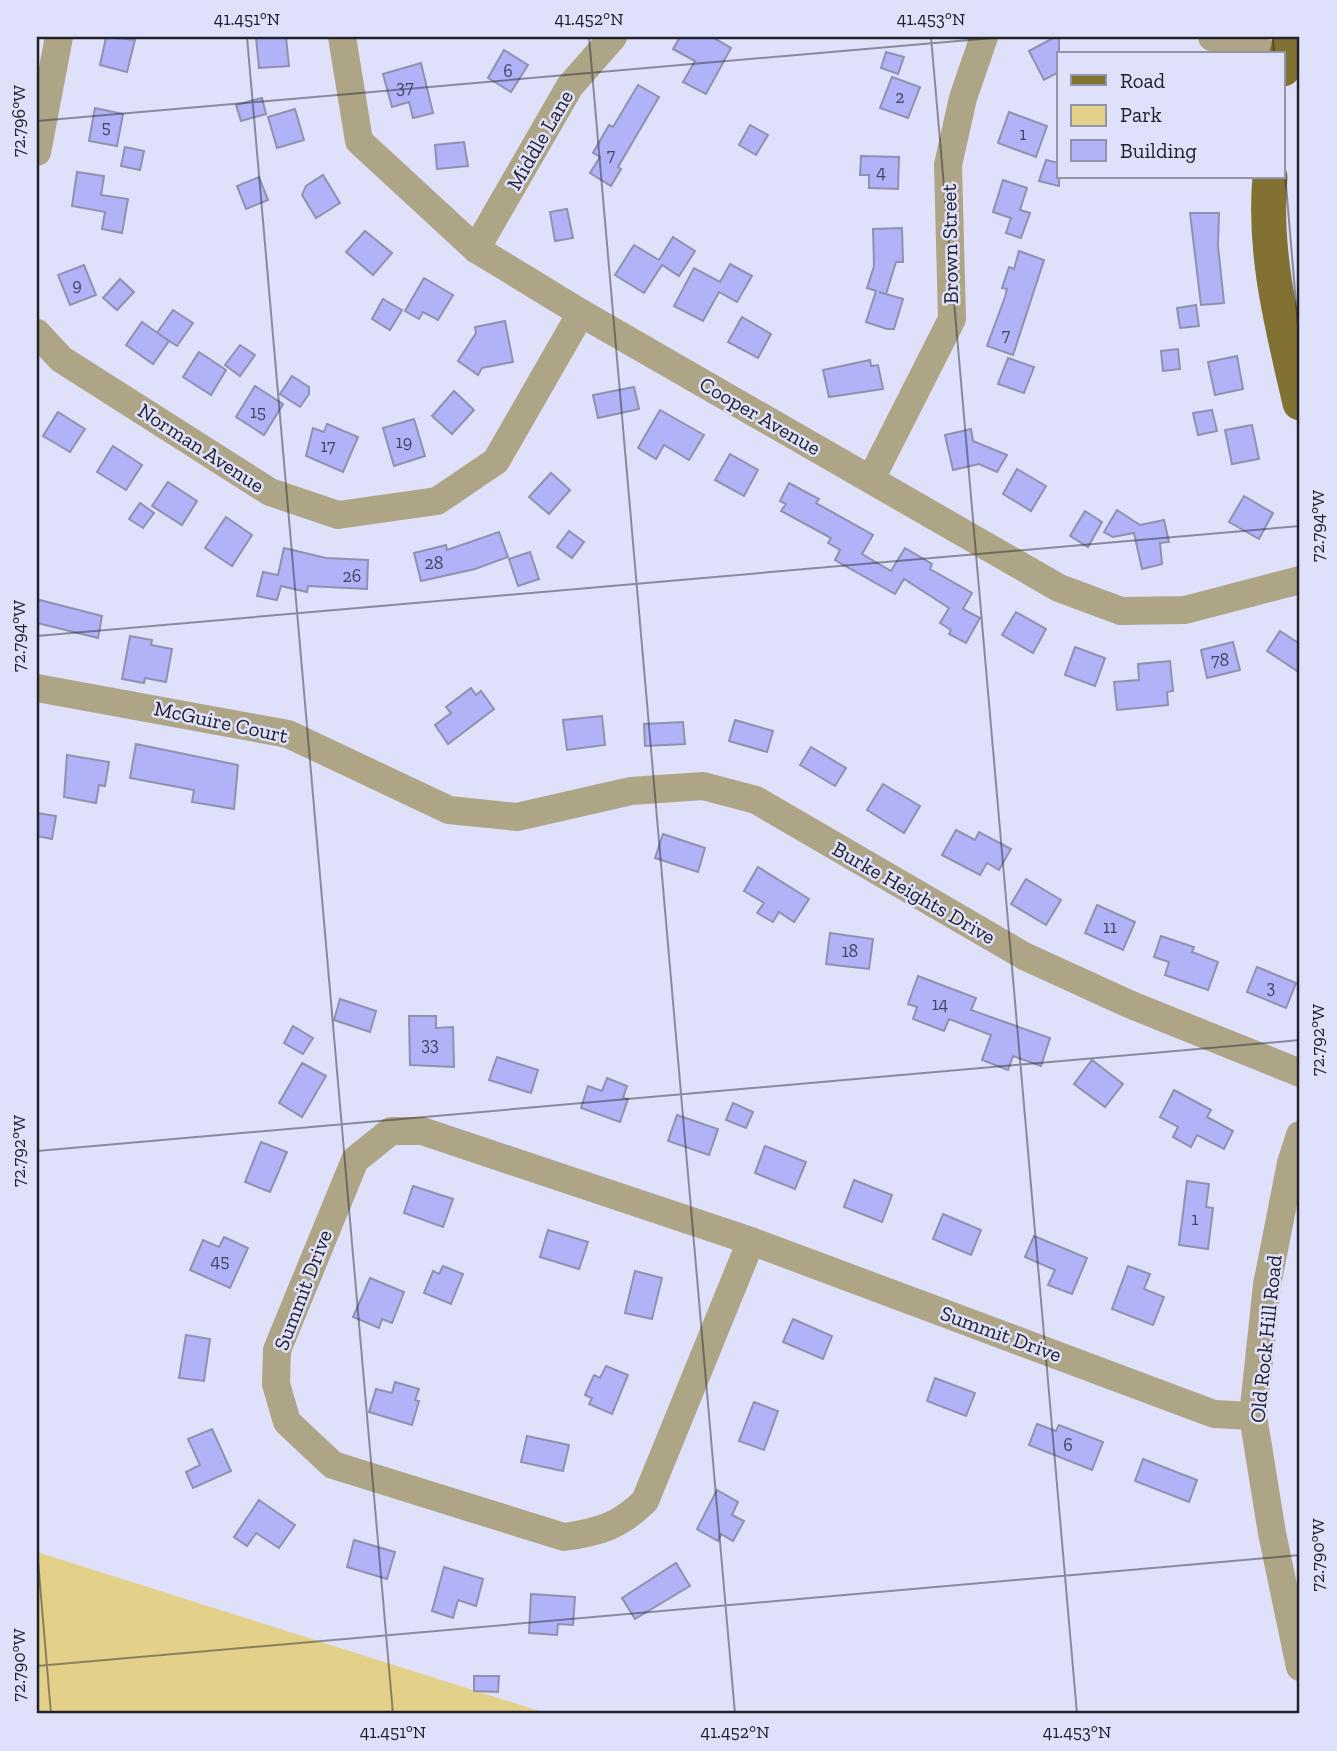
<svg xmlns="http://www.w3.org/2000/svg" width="1337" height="1751" font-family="'Zilla Slab',serif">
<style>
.green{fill:#e3d089}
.building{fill:#b1b2f7;stroke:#9091af;stroke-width:2}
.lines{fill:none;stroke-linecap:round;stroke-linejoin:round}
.minor{stroke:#ada586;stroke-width:28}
.major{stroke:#817234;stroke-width:35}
.ticks{fill:none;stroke:#21212d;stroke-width:2;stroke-opacity:0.45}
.labels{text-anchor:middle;stroke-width:5;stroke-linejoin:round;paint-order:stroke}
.number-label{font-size:18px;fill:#454560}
.street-label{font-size:21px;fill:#21212d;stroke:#dfe0fa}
.neatline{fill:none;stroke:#21212d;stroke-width:2.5}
.ticks-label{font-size:18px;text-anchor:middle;fill:#21212d}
</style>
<rect width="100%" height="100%" fill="#dfe0fa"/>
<polygon class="green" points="37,1552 549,1714 37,1714"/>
<g class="building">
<polygon points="106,37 135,40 127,72 100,65"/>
<polygon points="256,37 286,37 289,66 259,68"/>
<polygon points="680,37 712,37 731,48 706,94 683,82 695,61 673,49"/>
<polygon points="1055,37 1059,37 1059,72 1044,80 1029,51"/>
<polygon points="504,50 528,65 511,92 488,78"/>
<polygon points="886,52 904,57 898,74 881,68"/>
<polygon points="421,63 433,113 413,118 409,102 392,107 383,74"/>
<polygon points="892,77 920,87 908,118 880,108"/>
<polygon points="638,85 659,97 618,167 621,169 611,186 590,173 600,157 593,153 609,125 613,127"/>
<polygon points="262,98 266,114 241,121 236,105"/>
<polygon points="95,108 123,114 117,146 89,141"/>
<polygon points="295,109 304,140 277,148 268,117"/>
<polygon points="1009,112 1047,126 1036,157 998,143"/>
<polygon points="750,125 768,135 756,155 739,145"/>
<polygon points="464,142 468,166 437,169 435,145"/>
<polygon points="125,147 144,151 140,170 121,166"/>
<polygon points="861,156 899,157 898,189 869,188 869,175 860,175"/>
<polygon points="1046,160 1059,163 1059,186 1039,181"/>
<polygon points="77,172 104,176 101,195 128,199 122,233 102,229 105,212 72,206"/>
<polygon points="323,175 340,203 316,218 302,195 306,186"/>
<polygon points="259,177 268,200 246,209 237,186"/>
<polygon points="1003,180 1027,188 1020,210 1030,213 1021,238 1006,233 1011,218 993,212"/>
<polygon points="567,209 573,238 555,241 550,212"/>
<polygon points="1190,213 1219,213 1218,246 1224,303 1201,305"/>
<polygon points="902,228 903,262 896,262 886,294 879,292 903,299 894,329 887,329 866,322 876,291 867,288 874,266 873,229"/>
<polygon points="365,231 392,253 373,275 346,252"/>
<polygon points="673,237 695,251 679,276 662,265 644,293 615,275 634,245 659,260"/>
<polygon points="1019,251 1044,260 1013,355 987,346 1005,297 1007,289 1002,288 1009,267 1014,269"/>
<polygon points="730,264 752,276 737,302 719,292 703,321 674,306 694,268 720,282"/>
<polygon points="84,265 96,295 70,305 58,275"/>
<polygon points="424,278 453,295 438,320 423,312 419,319 405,311"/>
<polygon points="120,279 134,292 117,310 103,298"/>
<polygon points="383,299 402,310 390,330 372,319"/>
<polygon points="1196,305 1199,326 1180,328 1177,308"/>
<polygon points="173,310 193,323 177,346 157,333"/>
<polygon points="742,317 771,334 758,358 728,342"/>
<polygon points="505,321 513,362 482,368 478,375 458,361 476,333 475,327"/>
<polygon points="142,322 169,341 153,364 126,345"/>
<polygon points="240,345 255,355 240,376 225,365"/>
<polygon points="1178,349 1180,369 1163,371 1161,351"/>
<polygon points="199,352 226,370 211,395 183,377"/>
<polygon points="1237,356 1243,389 1215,395 1208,362"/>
<polygon points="1008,358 1034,367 1024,393 998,384"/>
<polygon points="870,360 871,366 878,365 883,389 829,397 823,370"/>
<polygon points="292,376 309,387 309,394 300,407 280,394"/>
<polygon points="255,386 283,404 264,435 236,417"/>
<polygon points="634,387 639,409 598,418 593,395"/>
<polygon points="454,391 474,410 452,434 432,416"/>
<polygon points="660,410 704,435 689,460 664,445 656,459 638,448"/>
<polygon points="1212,410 1217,431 1198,435 1193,413"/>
<polygon points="58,412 85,429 70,452 43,436"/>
<polygon points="414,419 425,456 394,466 383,428"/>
<polygon points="327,424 358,437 343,472 306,456 313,428 324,432"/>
<polygon points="1252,425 1259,459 1232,464 1225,430"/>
<polygon points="971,429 973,441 1007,455 997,472 979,464 953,470 945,435"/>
<polygon points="113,446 142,465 126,490 97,472"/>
<polygon points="730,454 758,470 744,496 715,480"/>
<polygon points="1017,469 1046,486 1031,511 1003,494"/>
<polygon points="551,473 570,490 549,514 529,497"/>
<polygon points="168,482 197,501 182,525 152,506"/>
<polygon points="789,483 819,499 816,503 873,535 862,554 891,571 905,548 932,564 930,569 972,593 963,609 980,618 966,643 949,634 951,630 940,623 949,608 935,599 904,579 895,594 835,560 840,550 828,543 831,538 781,511 786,504 780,501"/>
<polygon points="1244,496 1273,513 1259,539 1229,522"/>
<polygon points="140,503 154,513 143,528 129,519"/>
<polygon points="1117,510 1140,525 1164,520 1169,542 1160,543 1162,564 1142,569 1134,533 1113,537 1104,532"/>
<polygon points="1085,511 1102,522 1088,547 1070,536"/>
<polygon points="226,517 252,535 232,566 205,548"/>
<polygon points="569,531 584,542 572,558 557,547"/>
<polygon points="499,532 508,557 475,569 421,581 414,553 446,545 447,550"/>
<polygon points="284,548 326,558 368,560 367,589 308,586 307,592 281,586 277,600 257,596 263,572 278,575"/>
<polygon points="530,552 539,579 518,586 509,559"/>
<polygon points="40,600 102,616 98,638 37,623 37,604"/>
<polygon points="1016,612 1046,629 1033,653 1002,635"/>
<polygon points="1280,631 1300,644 1300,673 1267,651"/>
<polygon points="130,636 152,640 151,645 172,649 166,682 145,678 144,683 122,679"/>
<polygon points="1233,642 1240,670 1207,678 1201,650"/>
<polygon points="1075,647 1105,658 1095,686 1065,675"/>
<polygon points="1170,661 1173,691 1167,692 1168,705 1117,710 1114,682 1139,680 1138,664"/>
<polygon points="471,688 476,695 481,691 494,709 448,744 435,725 451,713 446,707"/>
<polygon points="602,716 605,745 567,750 563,720"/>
<polygon points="735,720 773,731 767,752 729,741"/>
<polygon points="683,722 685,744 645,746 644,724"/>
<polygon points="136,744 238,765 234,809 192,802 194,790 130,778"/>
<polygon points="811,747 846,768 835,786 800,765"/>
<polygon points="67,755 109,762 105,786 99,785 96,803 64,797"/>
<polygon points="883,784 920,806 904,833 867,810"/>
<polygon points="37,813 56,816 52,839 37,836"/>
<polygon points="956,830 975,840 979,832 1011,849 999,870 987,863 980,875 942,855"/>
<polygon points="663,834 705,848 698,872 655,858"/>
<polygon points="758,867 809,899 794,922 779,912 773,922 757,913 764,903 744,891"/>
<polygon points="1026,879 1061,900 1046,925 1011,904"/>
<polygon points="1097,905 1135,922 1123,950 1085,933"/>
<polygon points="830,933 873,939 869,969 826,964"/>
<polygon points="1161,936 1194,947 1192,952 1218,962 1208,990 1165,975 1169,962 1154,957"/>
<polygon points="1257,967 1296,983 1286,1008 1247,992"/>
<polygon points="918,976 976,998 971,1010 1050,1038 1041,1066 1013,1056 1008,1070 982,1060 991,1035 949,1019 944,1031 913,1019 917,1007 908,1004"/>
<polygon points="340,999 376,1011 370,1032 334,1020"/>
<polygon points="409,1016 436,1016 436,1028 453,1027 454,1067 410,1065"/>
<polygon points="293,1026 313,1038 303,1054 284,1043"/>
<polygon points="497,1057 538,1070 531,1093 489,1080"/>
<polygon points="1092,1060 1123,1084 1105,1107 1074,1084"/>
<polygon points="302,1063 326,1076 302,1117 279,1103"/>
<polygon points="607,1078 627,1086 623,1098 628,1099 620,1122 581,1108 588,1086 602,1091"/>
<polygon points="1174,1090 1211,1110 1207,1117 1233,1131 1224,1149 1197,1135 1191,1147 1173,1137 1178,1127 1160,1117"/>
<polygon points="733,1103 753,1112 746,1128 726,1120"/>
<polygon points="677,1115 718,1129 709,1155 668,1141"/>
<polygon points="261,1142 287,1152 270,1192 245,1182"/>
<polygon points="765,1146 806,1162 795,1189 755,1173"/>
<polygon points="854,1180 892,1195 882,1222 844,1207"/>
<polygon points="1187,1181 1209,1184 1206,1207 1213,1208 1208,1249 1179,1245"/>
<polygon points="413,1186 453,1199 443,1227 404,1213"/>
<polygon points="943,1214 981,1230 971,1255 933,1239"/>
<polygon points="548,1230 588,1242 579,1269 540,1257"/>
<polygon points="1034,1236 1087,1258 1072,1294 1048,1285 1055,1270 1025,1257"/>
<polygon points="224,1237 248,1248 230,1288 190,1270 203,1240 219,1247"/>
<polygon points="443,1266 463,1274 451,1304 424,1293 433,1271 439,1274"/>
<polygon points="1128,1266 1150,1274 1144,1289 1164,1297 1153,1325 1112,1309"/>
<polygon points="635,1271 662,1278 652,1319 625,1313"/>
<polygon points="370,1278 404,1292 392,1323 382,1319 379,1328 353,1317"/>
<polygon points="793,1319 832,1336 823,1359 783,1342"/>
<polygon points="186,1335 210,1339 204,1381 179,1378"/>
<polygon points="606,1366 628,1375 612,1414 589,1404 592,1398 585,1395 594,1375 600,1378"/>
<polygon points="935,1378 975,1393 966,1416 927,1401"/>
<polygon points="395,1382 419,1389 415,1400 419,1401 412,1425 369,1412 376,1389 392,1393"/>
<polygon points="754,1402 778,1411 764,1450 739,1441"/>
<polygon points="1037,1424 1056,1431 1059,1425 1103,1442 1092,1470 1029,1445"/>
<polygon points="212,1429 231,1471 193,1488 186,1472 200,1465 188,1439"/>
<polygon points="527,1436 569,1445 563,1471 521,1462"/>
<polygon points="1143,1459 1197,1480 1189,1502 1135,1481"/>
<polygon points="717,1490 738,1502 732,1515 744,1521 733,1541 721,1534 718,1541 697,1529"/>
<polygon points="259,1500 295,1525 279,1548 256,1533 247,1546 234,1537"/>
<polygon points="354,1540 395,1552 387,1579 347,1567"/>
<polygon points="676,1563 690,1586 635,1619 622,1598"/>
<polygon points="444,1567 483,1579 476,1606 458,1600 453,1618 432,1611"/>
<polygon points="531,1594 575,1597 573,1625 558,1624 557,1635 529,1633"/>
<polygon points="474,1676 499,1676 498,1692 474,1691"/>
</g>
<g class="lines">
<g class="minor">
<polyline points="342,37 359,141 476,249 581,313 1059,588 1121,611 1185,610 1300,580"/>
<polyline points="1212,37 1269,54"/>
<polyline points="37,152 59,37"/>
<polyline points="476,249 570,86 613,37"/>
<polyline points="37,333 61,359 270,492 338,515 437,501 496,461 581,313"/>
<polyline points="871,479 952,319 948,165 963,98 984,37"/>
<polyline points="37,688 288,734 449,810 517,817 631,791 703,786 756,800 1024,956 1129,1004 1300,1073"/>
<path d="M391,1131h31l329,110 -106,260c-26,25 -45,31 -81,36l-231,-72 -46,-43 -11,-38 1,-34 78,-190z"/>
<polyline points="1300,1135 1291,1163 1267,1285 1253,1416 1272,1533 1300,1667"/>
<polyline points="751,1241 1214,1414 1253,1416"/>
</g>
<g class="major">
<polyline points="1283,69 1291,37"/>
<path d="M1270,177c-7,77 13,152 30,226"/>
</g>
</g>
<path class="ticks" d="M247,37l146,1677M589,37l146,1677M931,37l146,1677M1273,37l1,17M37,121l967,-84M1283,150l17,200M37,636l1263,-110M37,1151l1263,-111M37,1549l14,165M37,1666l1263,-111"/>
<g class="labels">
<g class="number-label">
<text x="508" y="77">6</text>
<text x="405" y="93">37</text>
<text x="900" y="103">2</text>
<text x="106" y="133">5</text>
<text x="1023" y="140">1</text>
<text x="611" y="161">7</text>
<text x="881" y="178">4</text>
<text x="77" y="291">9</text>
<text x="1006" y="341">7</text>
<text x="258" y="418">15</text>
<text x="404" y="448">19</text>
<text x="328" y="452">17</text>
<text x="434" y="569">28</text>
<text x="352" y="582">26</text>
<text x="1220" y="666">78</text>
<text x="1110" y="933">11</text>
<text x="850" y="957">18</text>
<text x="1271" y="993">3</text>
<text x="940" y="1010">14</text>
<text x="430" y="1050">33</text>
<text x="1195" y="1225">1</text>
<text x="220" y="1267">45</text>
<text x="1068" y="1451">6</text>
</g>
<g class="street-label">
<text transform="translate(540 140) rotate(-60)" y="7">Middle Lane</text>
<text transform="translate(950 244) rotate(-91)" y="7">Brown Street</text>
<text transform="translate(760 416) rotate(30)" y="7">Cooper Avenue</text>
<text transform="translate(201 448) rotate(33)" y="7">Norman Avenue</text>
<text transform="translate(221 722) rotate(12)" y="7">McGuire Court</text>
<text transform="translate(914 893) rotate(30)" y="7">Burke Heights Drive</text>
<text transform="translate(303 1290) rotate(-69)" y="7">Summit Drive</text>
<text transform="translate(1001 1334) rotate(20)" y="7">Summit Drive</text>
<text transform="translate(1266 1339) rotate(-84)" y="7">Old Rock Hill Road</text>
</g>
</g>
<rect width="1337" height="1751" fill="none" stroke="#dfe0fa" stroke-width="77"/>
<rect x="1057" y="52" width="228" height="126" fill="#dfe0fa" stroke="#9394a8" stroke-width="2"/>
<rect x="1071" y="75" width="35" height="10" fill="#817234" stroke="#9394a8" stroke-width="2"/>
<text x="1120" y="88" font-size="21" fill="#21212d">Road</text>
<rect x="1071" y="105" width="35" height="21" fill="#e3d089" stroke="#9394a8" stroke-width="2"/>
<text x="1120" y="122" font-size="21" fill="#21212d">Park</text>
<rect x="1071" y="140" width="35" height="21" fill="#b1b2f7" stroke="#9394a8" stroke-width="2"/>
<text x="1120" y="158" font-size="21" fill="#21212d">Building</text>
<rect x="38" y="38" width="1260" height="1674" class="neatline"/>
<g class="ticks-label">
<text x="247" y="25">41.451°N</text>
<text x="589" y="25">41.452°N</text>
<text x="931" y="25">41.453°N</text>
<text transform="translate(19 121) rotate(-90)" y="6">72.796°W</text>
<text transform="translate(1318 526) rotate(-90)" y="6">72.794°W</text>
<text transform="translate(19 636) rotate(-90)" y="6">72.794°W</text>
<text transform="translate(1318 1040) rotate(-90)" y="6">72.792°W</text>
<text transform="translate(19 1151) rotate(-90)" y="6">72.792°W</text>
<text transform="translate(1318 1555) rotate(-90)" y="6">72.790°W</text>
<text transform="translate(19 1665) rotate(-90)" y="6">72.790°W</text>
<text x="393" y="1738">41.451°N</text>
<text x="735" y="1738">41.452°N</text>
<text x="1077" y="1738">41.453°N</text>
</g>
</svg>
